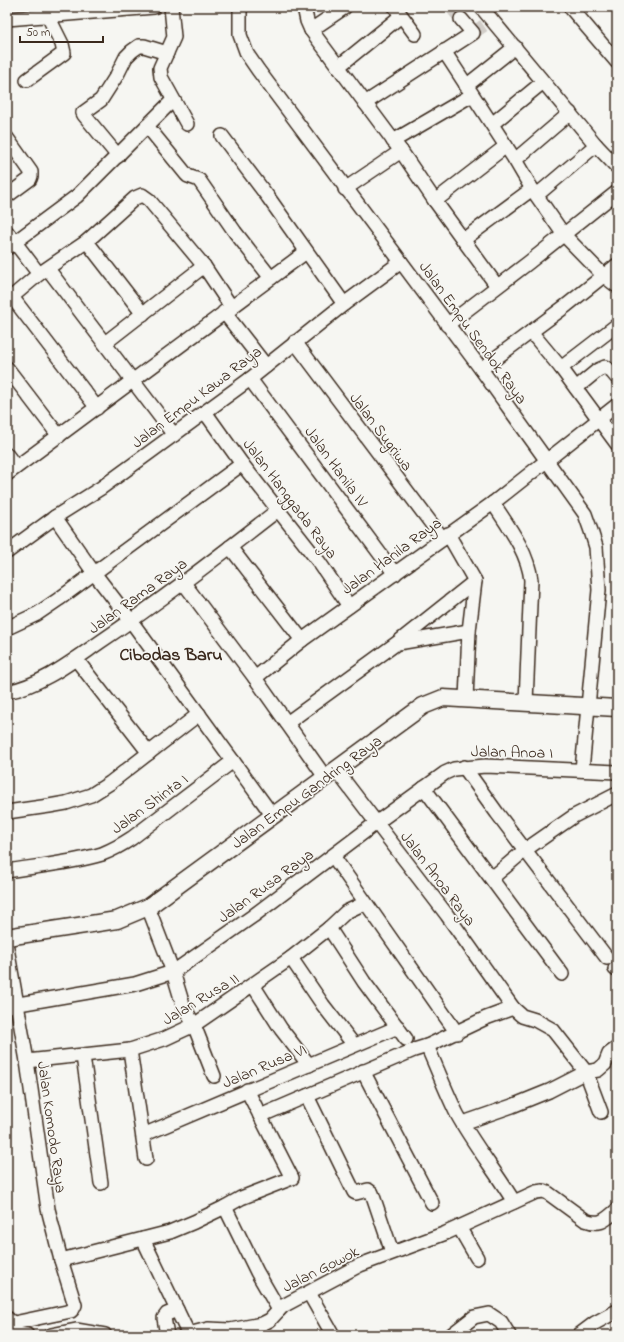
<svg xmlns="http://www.w3.org/2000/svg" width="624" height="1342" font-family="'Indie Flower',sans-serif">
<style>
.lines{fill:none;stroke-linecap:round;stroke-linejoin:round}
.minor-tunnel{stroke:#d1cdc8;stroke-width:13;stroke-dasharray:13 6;stroke-linecap:butt}
.minor-casing{stroke:#3b2a1e;stroke-width:16}
.tertiary-casing{stroke:#3b2a1e;stroke-width:19}
.minor{stroke:#f6f6f2;stroke-width:13}
.tertiary{stroke:#f6f6f2;stroke-width:16}
.labels{text-anchor:middle;stroke-width:3.5;stroke-linejoin:round;paint-order:stroke}
.street-label{font-size:16px;fill:#3b2a1e;stroke:#f6f6f2}
.quarter-label{font-size:18px;font-weight:bold;fill:#3b2a1e;stroke:#f6f6f2}
</style>
<rect width="100%" height="100%" fill="#f6f6f2"/>
<filter id="ink" filterUnits="userSpaceOnUse"><feTurbulence type="fractalNoise" baseFrequency=".025" numOctaves="2"/><feDisplacementMap in="SourceGraphic" scale="8" xChannelSelector="R" yChannelSelector="G"/><feConvolveMatrix kernelMatrix="1 2 1 2 8 2 1 2 1" color-interpolation-filters="sRGB"/></filter>
<g filter="url(#ink)">
<g class="lines">
<g class="minor-tunnel">
<polyline points="451,7 461,19"/>
<polyline points="473,33 492,20"/>
</g>
<g class="minor-casing">
<g id="minor">
<polyline points="171,7 174,37 160,68 161,77 187,124"/>
<polyline points="240,7 240,35 247,54 258,70 481,369 585,514 591,531 596,547 599,590 582,770"/>
<polyline points="304,7 307,21 311,30 401,151 435,201 497,286"/>
<polyline points="395,7 415,34"/>
<polyline points="481,7 596,145 617,167"/>
<polyline points="570,7 617,62"/>
<polyline points="7,19 154,7"/>
<polyline points="311,30 345,7"/>
<polyline points="444,51 515,160 532,189 564,235 604,276 617,286"/>
<polyline points="338,67 396,20 400,15"/>
<polyline points="27,80 64,53 62,44 48,16"/>
<polyline points="466,86 515,47"/>
<polyline points="365,103 473,33 461,19"/>
<polyline points="492,124 543,82"/>
<polyline points="147,126 186,174 188,176 199,180 235,232 271,278"/>
<polyline points="222,136 268,197 344,304"/>
<polyline points="7,138 31,172 31,176 30,179 7,196"/>
<polyline points="393,141 472,95"/>
<polyline points="118,156 84,115 83,113 101,100 117,75 126,57 132,51 139,46 144,46 167,53"/>
<polyline points="515,160 570,113"/>
<polyline points="345,189 401,151"/>
<polyline points="537,195 596,145"/>
<polyline points="435,201 506,146"/>
<polyline points="7,232 39,274"/>
<polyline points="463,240 532,189"/>
<polyline points="86,242 91,247 143,314"/>
<polyline points="7,248 77,196 173,100"/>
<polyline points="48,269 174,435"/>
<polyline points="12,297 97,408"/>
<polyline points="7,301 39,274 86,242 135,198 142,195 149,200 204,266 232,308"/>
<polyline points="224,312 266,366"/>
<polyline points="447,325 528,263 617,192"/>
<polyline points="531,332 561,368 617,444"/>
<polyline points="295,342 443,539"/>
<polyline points="105,343 204,266"/>
<polyline points="7,368 59,436"/>
<polyline points="561,368 617,325"/>
<polyline points="481,369 567,305 617,265"/>
<polyline points="250,379 395,574"/>
<polyline points="576,388 598,370 605,367 612,372 617,378"/>
<polyline points="205,412 242,464 319,562 349,606"/>
<polyline points="7,455 16,467"/>
<polyline points="7,474 306,252"/>
<path d="M493,503c15,23 35,49 38,77l-5,122"/>
<polyline points="55,517 94,573 131,621 273,816"/>
<polyline points="448,534 475,581 469,631 466,699"/>
<polyline points="230,547 302,640"/>
<polyline points="7,552 55,517 101,488 250,379 344,304 401,262"/>
<polyline points="183,582 255,678 325,777"/>
<polyline points="7,628 37,614 59,599 242,464"/>
<polyline points="398,643 469,631"/>
<polyline points="76,659 149,753"/>
<polyline points="255,678 302,640 493,503 617,405"/>
<path d="M7,692c35,-7 64,-30 93,-50 61,-41 120,-87 178,-132"/>
<polyline points="287,723 397,643 475,581"/>
<polyline points="464,767 497,813 607,958"/>
<polyline points="336,770 447,915 513,1008 522,1016 535,1020 553,1030 586,1072 601,1112"/>
<polyline points="424,788 562,974"/>
<polyline points="7,812 49,806 66,803 91,795 110,783 199,714"/>
<polyline points="333,856 457,1033"/>
<path d="M7,871c32,-5 64,-8 95,-17 10,-4 21,-10 30,-16l101,-77"/>
<polyline points="492,878 525,850 574,816 617,794"/>
<polyline points="148,907 173,972 183,1005 194,1025 214,1076"/>
<polyline points="329,928 364,982 406,1039"/>
<polyline points="7,948 27,1061 48,1209 61,1260 75,1305 73,1309 71,1311 14,1323 10,1321 7,1318"/>
<polyline points="291,958 323,1005 354,1045"/>
<polyline points="615,969 617,970"/>
<polyline points="253,985 281,1029 309,1065"/>
<polyline points="7,1006 135,984 173,972 253,916 376,823 445,773 454,769 485,766 617,772"/>
<path d="M427,1046c10,22 19,46 30,68 17,31 39,58 57,88"/>
<polyline points="130,1050 146,1159"/>
<polyline points="83,1056 101,1183"/>
<polyline points="27,1061 130,1050 164,1039 194,1025 291,958 329,928 346,912 365,903"/>
<polyline points="363,1071 432,1203"/>
<polyline points="307,1096 354,1192 356,1193 368,1190 372,1193 392,1252"/>
<polyline points="260,1116 414,1050 427,1046 486,1018 513,1008"/>
<polyline points="463,1123 512,1106 549,1091 586,1072 598,1070 605,1064 609,1054 617,1048"/>
<polyline points="143,1135 398,1027"/>
<polyline points="225,1207 241,1198 292,1178 247,1090"/>
<polyline points="459,1227 477,1258"/>
<polyline points="143,1239 189,1335"/>
<path d="M61,1260l109,-28 24,-10 31,-15 32,65 22,38 4,-4 77,-41 86,-32 90,-41 7,-1 5,2 37,27c16,6 20,0 32,-10"/>
<polyline points="309,1293 333,1335"/>
<polyline points="188,1334 208,1329 230,1330 262,1324 270,1320 279,1310"/>
<polyline points="9,1335 13,1334 27,1335"/>
<polyline points="51,1335 76,1330 105,1335"/>
<polyline points="167,1335 164,1318 167,1314 177,1310"/>
<polyline points="451,1335 474,1317 489,1314 501,1322 509,1335"/>
<polyline points="579,1335 595,1323 617,1311"/>
</g>
</g>
<g class="tertiary-casing">
<polyline id="tertiary" points="7,937 117,920 148,907 423,706 443,698 617,708"/>
</g>
<use href="#minor" class="minor"/>
<use href="#tertiary" class="tertiary"/>
</g>
</g>
<g class="labels">
<g class="street-label">
<text transform="translate(474 332) rotate(54)" y="6">Jalan Empu Sendok Raya</text>
<text transform="translate(196 396) rotate(-37)" y="6">Jalan Empu Kawa Raya</text>
<text transform="translate(382 431) rotate(53)" y="6">Jalan Sugriwa</text>
<text transform="translate(337 466) rotate(54)" y="6">Jalan Hanila IV</text>
<text transform="translate(291 498) rotate(53)" y="6">Jalan Hanggada Raya</text>
<text transform="translate(391 555) rotate(-36)" y="6">Jalan Hanila Raya</text>
<text transform="translate(137 595) rotate(-36)" y="6">Jalan Rama Raya</text>
<text transform="translate(512 751) rotate(1)" y="6">Jalan Anoa I</text>
<text transform="translate(306 791) rotate(-36)" y="6">Jalan Empu Gandring Raya</text>
<text transform="translate(149 803) rotate(-36)" y="6">Jalan Shinta I</text>
<text transform="translate(439 878) rotate(53)" y="6">Jalan Anoa Raya</text>
<text transform="translate(265 885) rotate(-36)" y="6">Jalan Rusa Raya</text>
<text transform="translate(200 998) rotate(-31)" y="6">Jalan Rusa II</text>
<text transform="translate(264 1065) rotate(-23)" y="6">Jalan Rusa VI</text>
<text transform="translate(53 1127) rotate(82)" y="6">Jalan Komodo Raya</text>
<text transform="translate(320 1268) rotate(-27)" y="6">Jalan Gowok</text>
</g>
<g class="quarter-label">
<text x="171" y="660">Cibodas Baru</text>
</g>
</g>
<rect width="624" height="1342" fill="none" stroke="#f6f6f2" stroke-width="24"/>
<rect x="12" y="12" width="600" height="1318" fill="none" stroke="#3b2a1e" stroke-width="1.5" filter="url(#ink)"/>
<path d="M20 36v6h83v-6" fill="none" stroke="#3b2a1e" stroke-width="2"/>
<text x="26" y="36" font-size="12" fill="#3b2a1e" stroke="#f6f6f2" stroke-width="3" paint-order="stroke">50 m</text>
</svg>
